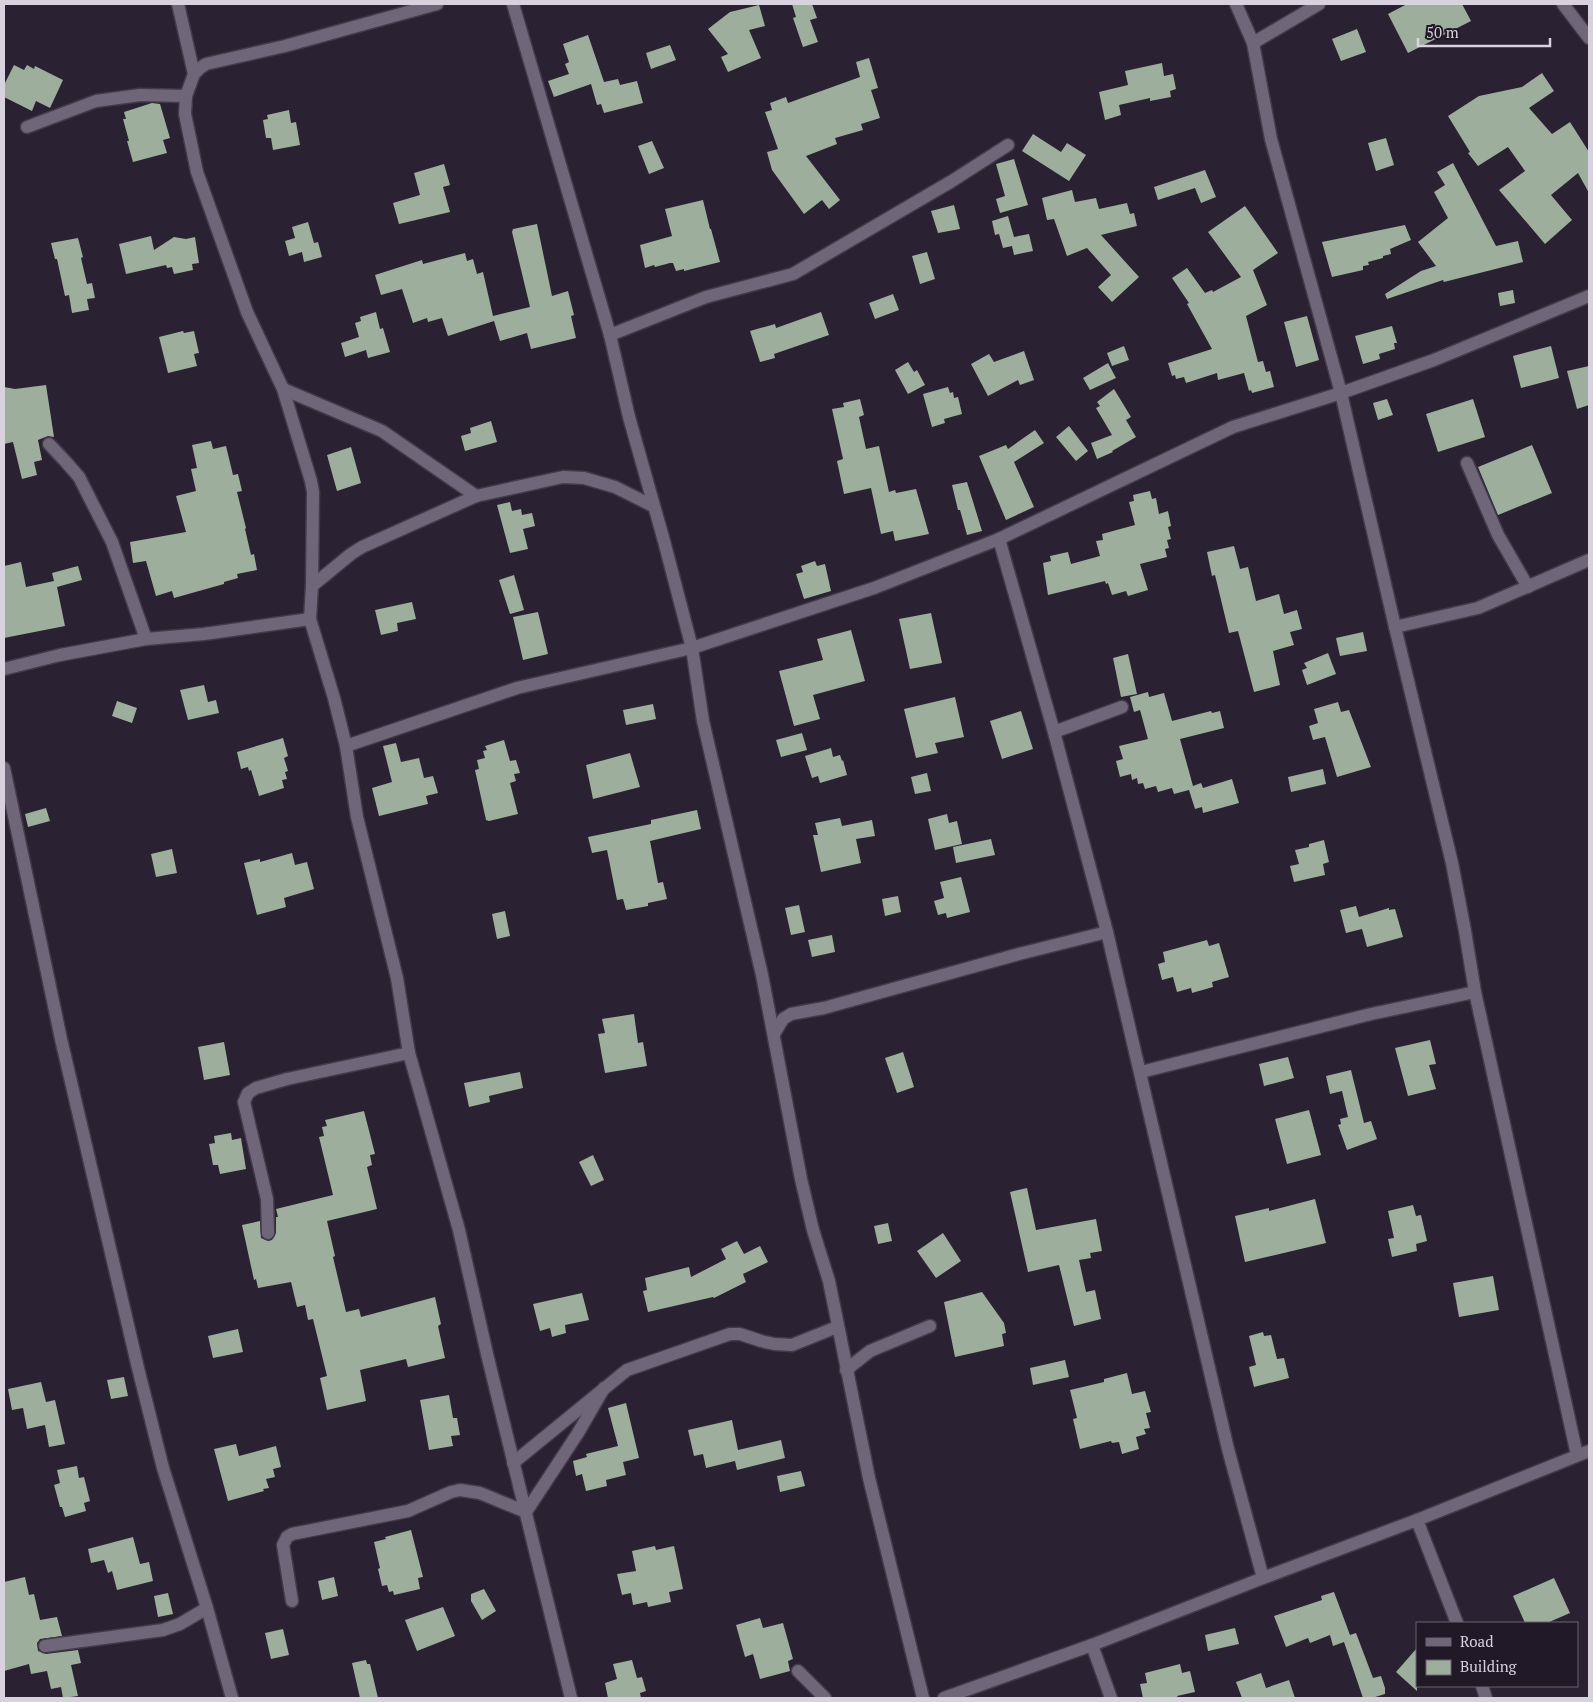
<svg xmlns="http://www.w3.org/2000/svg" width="1593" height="1702" font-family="'PT Serif',serif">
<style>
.building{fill:#9daf9c}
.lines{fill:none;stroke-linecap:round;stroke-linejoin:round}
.minor-casing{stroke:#423b49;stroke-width:15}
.minor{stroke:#70667a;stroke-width:12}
</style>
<rect width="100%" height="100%" fill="#2a2132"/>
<g class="building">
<polygon points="792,4 812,4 817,18 810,20 818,42 803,47 793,18 796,17"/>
<polygon points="1407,4 1462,4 1471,21 1408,53 1388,14"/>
<polygon points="759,5 765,26 749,30 761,58 728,72 721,57 728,54 708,29 730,12"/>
<polygon points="1357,29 1366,52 1341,61 1332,39"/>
<polygon points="588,35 604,82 618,79 620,85 637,81 643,103 604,113 601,104 597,105 591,84 554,97 548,81 569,74 565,64 569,62 563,44"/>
<polygon points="670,45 676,60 651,69 646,53"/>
<polygon points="869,58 878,88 871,90 880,118 861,124 863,130 835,138 837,144 806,156 840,200 829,209 822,200 804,214 772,170 767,152 778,149 765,112 772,110 770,103 786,97 788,103 860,77 856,62"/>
<polygon points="1162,63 1164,76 1173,74 1176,89 1170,91 1171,97 1150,101 1150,98 1119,105 1121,115 1105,120 1099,92 1128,85 1125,71"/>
<polygon points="14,65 24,70 27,65 34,69 35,66 63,80 50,108 36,101 32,111 4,97 4,85"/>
<polygon points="1542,73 1554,91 1529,108 1552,134 1570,122 1589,152 1589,193 1578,173 1551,195 1572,220 1545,244 1499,190 1525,171 1508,147 1478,166 1468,153 1470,152 1448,116 1479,96 1522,87"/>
<polygon points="152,103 160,104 170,138 163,140 167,153 133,162 127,141 129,141 123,119 126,119 124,112"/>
<polygon points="289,110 291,123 296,122 300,145 273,150 271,138 266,138 263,120 268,119 267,115"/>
<polygon points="1033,134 1061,152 1067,143 1086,155 1069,181 1022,151"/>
<polygon points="1386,138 1394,165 1376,171 1368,143"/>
<polygon points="652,141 664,168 649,174 638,146"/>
<polygon points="1014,159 1028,205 1000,213 996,199 1005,196 996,164"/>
<polygon points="1453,163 1496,246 1518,241 1523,262 1444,282 1443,280 1387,299 1385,294 1421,271 1436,266 1418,242 1448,218 1434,192 1445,185 1437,172"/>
<polygon points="444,164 450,185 443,187 450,212 399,224 393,203 420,195 414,173"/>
<polygon points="1205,170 1216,197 1201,203 1195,188 1158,200 1154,187"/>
<polygon points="1072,190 1075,202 1096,198 1099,209 1127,203 1130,214 1134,213 1137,226 1101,235 1139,277 1112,302 1098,287 1111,275 1087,248 1067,256 1054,219 1047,220 1042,198"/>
<polygon points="703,200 710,229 711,229 720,262 684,271 684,269 676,271 673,263 670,263 655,267 654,265 645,268 640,245 672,236 665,209"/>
<polygon points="954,205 960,229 938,233 931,211"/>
<polygon points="1245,206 1278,253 1253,270 1267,305 1246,316 1258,362 1263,361 1266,372 1270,371 1274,387 1252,393 1251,390 1249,391 1244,373 1218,380 1217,373 1186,383 1184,377 1176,379 1175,375 1172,376 1168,363 1212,349 1187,304 1189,303 1172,278 1187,268 1205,293 1212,290 1213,292 1241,277 1208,232"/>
<polygon points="1008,216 1014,237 1029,234 1033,251 1014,255 1012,246 1003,248 999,234 995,235 992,221"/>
<polygon points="308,222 314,243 318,242 322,257 304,262 302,252 289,256 285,241 295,238 292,227"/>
<polygon points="537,224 552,296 568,291 574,315 571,316 576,338 531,349 527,333 500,341 494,321 448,336 442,318 428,322 427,318 413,323 402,289 381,295 375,275 422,260 423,264 465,253 467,261 473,259 477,274 483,272 493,316 530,307 512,232 513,229"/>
<polygon points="1405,225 1411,240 1390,249 1391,254 1383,256 1383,258 1368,262 1369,265 1363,266 1363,270 1332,277 1322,242"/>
<polygon points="151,236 154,250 174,237 186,239 195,237 199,263 192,264 193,270 174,274 172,267 167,268 166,265 126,274 119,244"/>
<polygon points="78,238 83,257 81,258 87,284 92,283 95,298 87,299 89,310 72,313 69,295 65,296 57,259 55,259 51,243"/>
<polygon points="927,252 935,279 920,284 912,256"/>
<polygon points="1513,290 1515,303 1500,306 1498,293"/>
<polygon points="893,294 899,310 875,319 869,303"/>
<polygon points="376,312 380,329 383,328 390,352 368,358 366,350 345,357 341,343 359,337 355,323 361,321 360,317"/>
<polygon points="821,312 829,335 774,354 775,358 760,362 750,331 775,324 776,328"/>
<polygon points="1307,316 1319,360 1296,367 1284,322"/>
<polygon points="1392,326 1397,343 1394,343 1395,349 1379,354 1380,359 1363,364 1355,336"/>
<polygon points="183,331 184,333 194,331 199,353 194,354 197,366 168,373 159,337"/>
<polygon points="1124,346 1129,360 1112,366 1107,353"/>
<polygon points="1551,346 1559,378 1521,388 1513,356"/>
<polygon points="1024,351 1034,380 1020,385 1018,380 988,396 971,364 989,354 994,362"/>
<polygon points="908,362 914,372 917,370 925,385 908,394 895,370"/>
<polygon points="1108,363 1116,378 1090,390 1083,378"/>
<polygon points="1589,366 1589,405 1577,409 1567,371"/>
<polygon points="46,385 54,437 48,436 38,440 42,460 34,462 37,475 22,479 13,442 4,444 4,387 15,389"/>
<polygon points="948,387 950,393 953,392 954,398 958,397 962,414 944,419 945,423 932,427 923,394"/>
<polygon points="1114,389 1131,417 1126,420 1136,437 1112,451 1113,452 1097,459 1091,443 1112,435 1096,408 1100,406 1097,402"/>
<polygon points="860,399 864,415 859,417 866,449 879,446 889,492 895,490 896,493 916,489 929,534 895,541 893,531 881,534 871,488 844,494 837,461 843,459 832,409 844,407 843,403"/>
<polygon points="1387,399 1393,415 1378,420 1373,403"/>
<polygon points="1473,399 1485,437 1438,452 1426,414"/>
<polygon points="491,421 497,442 465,451 461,436 471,433 470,428"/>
<polygon points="1069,426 1088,451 1076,461 1056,437"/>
<polygon points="1035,430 1044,443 1014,462 1034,507 1006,520 979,456 1006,445 1008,449"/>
<polygon points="211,441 213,449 226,446 233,475 238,474 242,491 237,492 246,528 245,529 251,555 254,554 257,570 237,574 238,578 224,582 224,584 174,598 172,591 156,596 146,561 133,563 130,542 186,532 176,496 196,491 191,469 197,468 192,445"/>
<polygon points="1532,445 1552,493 1498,515 1478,467"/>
<polygon points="351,447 361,483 337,491 327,455"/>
<polygon points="967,482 982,531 967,535 960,510 958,510 952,485"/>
<polygon points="1150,491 1152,499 1156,498 1159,514 1168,511 1171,526 1168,527 1171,539 1167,540 1169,548 1165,549 1167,557 1140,564 1148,590 1128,596 1126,591 1112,595 1108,583 1106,584 1105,581 1048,595 1043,563 1051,561 1050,556 1068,552 1071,564 1100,556 1096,541 1103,540 1102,534 1135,525 1129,502 1134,501 1133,495"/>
<polygon points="510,502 512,511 521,509 522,515 532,513 535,526 523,529 528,549 510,553 497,505"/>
<polygon points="1234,546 1240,569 1248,567 1256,601 1279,594 1284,614 1297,610 1302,629 1290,632 1294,645 1273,651 1280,685 1254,692 1238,631 1229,633 1215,575 1212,576 1207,552"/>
<polygon points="815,561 817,566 825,564 831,591 804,599 796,574 803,572 801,566"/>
<polygon points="21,562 26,587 54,581 52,573 78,566 82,580 57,587 65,626 4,638 4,566"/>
<polygon points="514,575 524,610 510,614 499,580"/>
<polygon points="412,602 416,619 397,623 398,631 381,635 375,610"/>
<polygon points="538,612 548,654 523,660 513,617"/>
<polygon points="931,613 942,663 910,669 899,619"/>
<polygon points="851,630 865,681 813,695 820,719 794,726 779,671 823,660 817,639"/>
<polygon points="1363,632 1367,651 1340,656 1336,638"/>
<polygon points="1328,653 1336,674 1307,685 1302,670 1307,668 1304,663"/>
<polygon points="1128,654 1137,694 1121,697 1113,658"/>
<polygon points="204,685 208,702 216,700 219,713 188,720 180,690"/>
<polygon points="1148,692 1149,697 1164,693 1172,721 1211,711 1212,713 1220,711 1224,728 1180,739 1193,786 1201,783 1203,788 1232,779 1239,803 1203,813 1202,807 1195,809 1189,790 1174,794 1172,788 1158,792 1156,786 1145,789 1143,783 1138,784 1137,778 1132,780 1131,774 1120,777 1116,761 1123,759 1119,746 1148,739 1140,710 1134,712 1130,697"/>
<polygon points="955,697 964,737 935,743 938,753 916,758 904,709"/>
<polygon points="117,701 137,708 132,723 112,716"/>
<polygon points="1338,702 1341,712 1349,710 1371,767 1337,777 1325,737 1313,740 1309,726 1318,723 1314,709"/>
<polygon points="653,704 656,719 626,725 623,710"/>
<polygon points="1021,711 1033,749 1002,759 990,721"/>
<polygon points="802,733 807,750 781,757 776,740"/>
<polygon points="283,738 288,756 284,758 288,771 285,772 287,779 282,780 284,788 259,796 251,770 249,771 248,767 241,769 237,752"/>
<polygon points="504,740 510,761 516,760 520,773 514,774 516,781 510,783 518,814 489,821 486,820 475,770 479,769 477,760 485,758 483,751 487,750 485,746"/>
<polygon points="396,743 401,762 419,758 424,778 433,776 438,793 426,796 428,804 379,816 372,788 392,782 383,746"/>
<polygon points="831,748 833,757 840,755 842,761 843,760 847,775 820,783 818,776 812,778 805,756"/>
<polygon points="630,753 640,787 593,799 586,765"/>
<polygon points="1323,769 1326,784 1291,792 1288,777"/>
<polygon points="927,773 931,791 915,794 911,777"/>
<polygon points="46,808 50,821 28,827 25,814"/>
<polygon points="697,810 701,829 650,841 658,883 663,882 667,899 648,903 648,906 626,910 623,899 617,900 607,850 592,853 588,837 651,824 651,820"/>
<polygon points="947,814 949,823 957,821 962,844 935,850 928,819"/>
<polygon points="840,818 842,826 872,820 875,836 856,839 861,863 821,872 813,835 818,835 815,823"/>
<polygon points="991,839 995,855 956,863 953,847"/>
<polygon points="1324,840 1329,862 1323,864 1325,875 1294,882 1290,866 1299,864 1295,850 1309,847 1309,844"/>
<polygon points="172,849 177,873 156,877 151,854"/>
<polygon points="292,853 295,865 307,862 314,889 284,898 286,907 257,915 244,863 260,859 260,862"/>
<polygon points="961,877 970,912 947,918 946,913 938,915 934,901 944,898 940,882"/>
<polygon points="898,896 901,912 885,916 882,899"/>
<polygon points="799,905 805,932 791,935 785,908"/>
<polygon points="1356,906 1359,917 1389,908 1389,910 1395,909 1403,937 1367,947 1362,929 1346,933 1340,910"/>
<polygon points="505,911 510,936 497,939 492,914"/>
<polygon points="832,935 835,952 812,957 808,940"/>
<polygon points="1207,940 1209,946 1219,943 1229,977 1212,982 1213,987 1192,993 1191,988 1177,992 1173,977 1162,980 1158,964 1165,962 1163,952"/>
<polygon points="634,1014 638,1043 643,1042 647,1066 605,1073 598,1034 605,1033 602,1019"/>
<polygon points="1430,1040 1436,1064 1429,1065 1436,1089 1408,1096 1395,1048"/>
<polygon points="224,1042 230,1075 204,1080 198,1047"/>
<polygon points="903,1052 914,1087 897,1093 885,1058"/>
<polygon points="1288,1057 1294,1078 1264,1086 1259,1064"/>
<polygon points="1351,1070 1364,1123 1371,1121 1377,1139 1347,1150 1338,1125 1341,1124 1340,1119 1348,1117 1342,1091 1330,1094 1326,1076"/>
<polygon points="520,1072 523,1088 489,1096 490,1102 469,1107 464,1083"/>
<polygon points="1309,1110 1321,1155 1287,1164 1275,1119"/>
<polygon points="364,1111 375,1154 370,1155 372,1165 367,1167 377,1209 327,1221 335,1256 333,1257 346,1312 359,1309 361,1317 435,1297 441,1324 438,1326 445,1358 408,1367 406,1359 360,1370 366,1401 327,1410 320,1378 327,1376 313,1319 308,1320 305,1305 297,1307 291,1282 258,1288 256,1279 254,1280 242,1225 260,1221 261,1238 268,1241 272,1240 276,1233 276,1217 278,1217 276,1209 333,1195 319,1137 324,1136 322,1127 327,1126 325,1120"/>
<polygon points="231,1133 232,1140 241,1138 246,1169 220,1174 218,1165 213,1165 209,1144 215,1143 214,1136"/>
<polygon points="593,1155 604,1180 591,1186 579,1162"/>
<polygon points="1027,1188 1036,1230 1096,1219 1102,1251 1090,1253 1091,1258 1079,1260 1086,1292 1095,1290 1101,1319 1074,1326 1059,1265 1028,1272 1010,1192"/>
<polygon points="1315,1199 1326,1243 1245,1262 1235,1216 1269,1208 1269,1211"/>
<polygon points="1413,1205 1416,1216 1421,1215 1427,1241 1416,1244 1417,1251 1392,1257 1388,1239 1394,1238 1388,1211"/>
<polygon points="888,1223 892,1241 878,1244 874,1226"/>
<polygon points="943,1233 961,1261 936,1278 917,1251"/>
<polygon points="737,1241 744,1254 760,1246 768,1262 743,1274 746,1282 714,1298 713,1297 648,1312 643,1291 647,1290 645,1278 689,1267 691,1277 726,1259 721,1249"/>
<polygon points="1493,1276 1499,1310 1459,1317 1453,1283"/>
<polygon points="982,1292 1004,1323 1006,1333 1002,1334 1004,1346 955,1357 944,1302"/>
<polygon points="582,1293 589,1320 565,1325 566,1333 552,1337 550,1328 540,1331 533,1304"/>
<polygon points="238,1329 243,1352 213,1358 208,1336"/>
<polygon points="1263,1332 1264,1336 1271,1335 1277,1359 1284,1358 1289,1378 1254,1387 1249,1367 1256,1365 1249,1336"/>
<polygon points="1065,1360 1069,1377 1033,1385 1030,1368"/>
<polygon points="1127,1373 1132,1394 1145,1391 1151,1412 1146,1413 1150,1428 1144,1429 1146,1434 1136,1437 1139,1449 1122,1454 1119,1442 1112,1443 1111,1441 1080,1449 1073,1419 1077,1418 1070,1390 1104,1382 1104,1379"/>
<polygon points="124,1377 128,1396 111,1399 107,1380"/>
<polygon points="41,1382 46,1402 55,1400 65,1444 49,1447 45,1425 27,1429 23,1408 12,1410 8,1389"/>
<polygon points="449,1395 453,1418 457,1418 460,1435 451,1436 453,1446 429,1450 420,1400"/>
<polygon points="626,1403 639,1458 623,1462 626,1475 606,1480 607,1486 586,1491 582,1474 576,1476 573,1461 587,1457 586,1454 618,1446 608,1408"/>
<polygon points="732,1420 738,1450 781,1440 785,1458 737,1470 735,1461 706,1468 703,1454 694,1456 688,1430"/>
<polygon points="236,1444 239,1456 276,1446 281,1467 273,1469 275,1477 266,1479 269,1488 263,1489 264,1491 228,1501 214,1449"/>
<polygon points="77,1466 79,1478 84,1477 90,1501 84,1503 86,1511 65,1517 62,1507 60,1507 54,1485 60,1483 57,1470"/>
<polygon points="801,1471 805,1486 780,1492 777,1476"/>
<polygon points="411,1530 423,1577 418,1578 420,1589 394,1595 393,1591 389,1592 387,1585 382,1586 378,1569 380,1568 374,1542 386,1539 385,1537"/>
<polygon points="133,1537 140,1564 149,1562 153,1581 117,1590 112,1571 108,1573 104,1560 91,1563 88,1549"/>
<polygon points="655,1546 656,1550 674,1546 683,1589 669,1592 671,1602 648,1607 647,1602 633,1605 631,1593 622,1595 617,1574 636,1571 632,1551"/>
<polygon points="25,1577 29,1595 34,1594 40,1620 57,1617 62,1636 40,1639 37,1643 38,1651 46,1654 78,1650 81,1663 71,1665 78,1696 63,1698 61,1687 51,1689 47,1671 31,1674 29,1664 4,1671 4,1582"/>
<polygon points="334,1577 338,1596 322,1600 318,1581"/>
<polygon points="1554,1578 1570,1613 1547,1623 1525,1623 1513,1596"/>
<polygon points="484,1589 496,1611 482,1620 471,1601 471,1594"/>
<polygon points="1334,1592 1350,1635 1356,1633 1373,1678 1381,1676 1385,1688 1385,1694 1372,1698 1363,1698 1344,1642 1333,1646 1330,1635 1310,1643 1308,1638 1286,1647 1274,1616 1322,1600 1321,1596"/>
<polygon points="168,1593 173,1614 158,1617 154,1596"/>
<polygon points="443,1607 455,1636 417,1651 405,1620"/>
<polygon points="760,1618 763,1628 783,1623 793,1659 788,1661 790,1671 760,1679 753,1654 745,1657 736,1625"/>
<polygon points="1235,1628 1239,1644 1208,1651 1205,1635"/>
<polygon points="283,1629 289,1655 271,1659 265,1633"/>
<polygon points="1417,1648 1417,1691 1396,1672"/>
<polygon points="366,1660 367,1664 370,1664 378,1698 360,1698 352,1663"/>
<polygon points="632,1660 637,1678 642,1677 646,1691 640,1693 641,1698 608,1698 605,1683 617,1679 613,1664"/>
<polygon points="1180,1664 1182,1673 1190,1671 1195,1692 1177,1696 1178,1698 1143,1698 1140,1684 1147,1683 1145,1673"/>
<polygon points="1261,1673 1266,1688 1289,1680 1295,1698 1242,1698 1236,1682"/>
</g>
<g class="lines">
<g class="minor-casing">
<g id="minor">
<polyline points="178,4 194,74 186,96 185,114 197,172 247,312 283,389 311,481 313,492 312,586 310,619 334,698 346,746 357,817 397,978 409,1053 459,1230 487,1354 571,1698"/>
<polyline points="513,4 610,335 629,417 664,541 692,648 703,721 762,975 801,1179 813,1230 829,1281 869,1478 923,1698"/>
<polyline points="1236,4 1253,43 1271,139 1341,393 1395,627 1452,863 1465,931 1475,992 1577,1455"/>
<polyline points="1563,4 1589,38"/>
<polyline points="1253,43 1319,4"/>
<polyline points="194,74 200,68 206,64 285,46 437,4"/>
<polyline points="27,127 96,101 140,95 186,96"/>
<polyline points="610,335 706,297 793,274 952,181 1008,145"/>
<polyline points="283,389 382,431 476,496"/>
<polyline points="49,444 66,462 79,477 112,542 146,639"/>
<polyline points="1467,463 1498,535 1528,587"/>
<polyline points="999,539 1054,732 1107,932 1228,1449 1263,1578"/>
<polyline points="312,586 351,554 362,547 476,496 563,477 584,478 615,487 653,506"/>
<polyline points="1395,627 1478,608 1589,560"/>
<polyline points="4,669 60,655 146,639 204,634 310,619"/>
<polyline points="1054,732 1122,707"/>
<polyline points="346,746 517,688 692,648 874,588 999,539 1233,427 1341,393 1434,360 1589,296"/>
<polyline points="4,768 61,1039 138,1368 163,1468 207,1608 232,1698"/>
<polyline points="774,1034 783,1019 791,1014 824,1008 1019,954 1107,932"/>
<polyline points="1141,1072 1371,1014 1475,992"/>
<polyline points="268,1233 267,1199 244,1102 248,1093 256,1088 287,1079 409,1053"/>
<polyline points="846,1370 870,1351 930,1326"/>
<polyline points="513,1463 627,1370 730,1334 740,1334 761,1341 774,1344 792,1345 837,1327"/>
<polyline points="1417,1520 1457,1623"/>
<polyline points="292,1601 283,1545 287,1537 292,1534 408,1511 451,1492 460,1490 480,1493 526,1512 578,1433 604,1388"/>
<polyline points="1092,1645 1111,1698"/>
<polyline points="45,1646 163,1630 180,1624 207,1608"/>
<polyline points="798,1671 825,1698"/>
<polyline points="1482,1686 1486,1698"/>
<polyline points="944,1698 1092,1645 1263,1578 1417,1520 1589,1451"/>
</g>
</g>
<use href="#minor" class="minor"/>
</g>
<rect width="1593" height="1702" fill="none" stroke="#d8d2de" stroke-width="10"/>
<rect x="1416" y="1622" width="162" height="65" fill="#211828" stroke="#6a6271"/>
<rect x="1426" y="1638" width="25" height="8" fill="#70667a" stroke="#6a6271"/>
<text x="1460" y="1647" font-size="15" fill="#d8d2de">Road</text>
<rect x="1426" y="1660" width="25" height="15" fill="#9daf9c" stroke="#6a6271"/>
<text x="1460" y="1672" font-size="15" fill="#d8d2de">Building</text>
<path d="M1418 38v8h132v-8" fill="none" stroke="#d8d2de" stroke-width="2.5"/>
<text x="1426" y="38" font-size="15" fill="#d8d2de" stroke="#211828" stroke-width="4" paint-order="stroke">50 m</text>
</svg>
